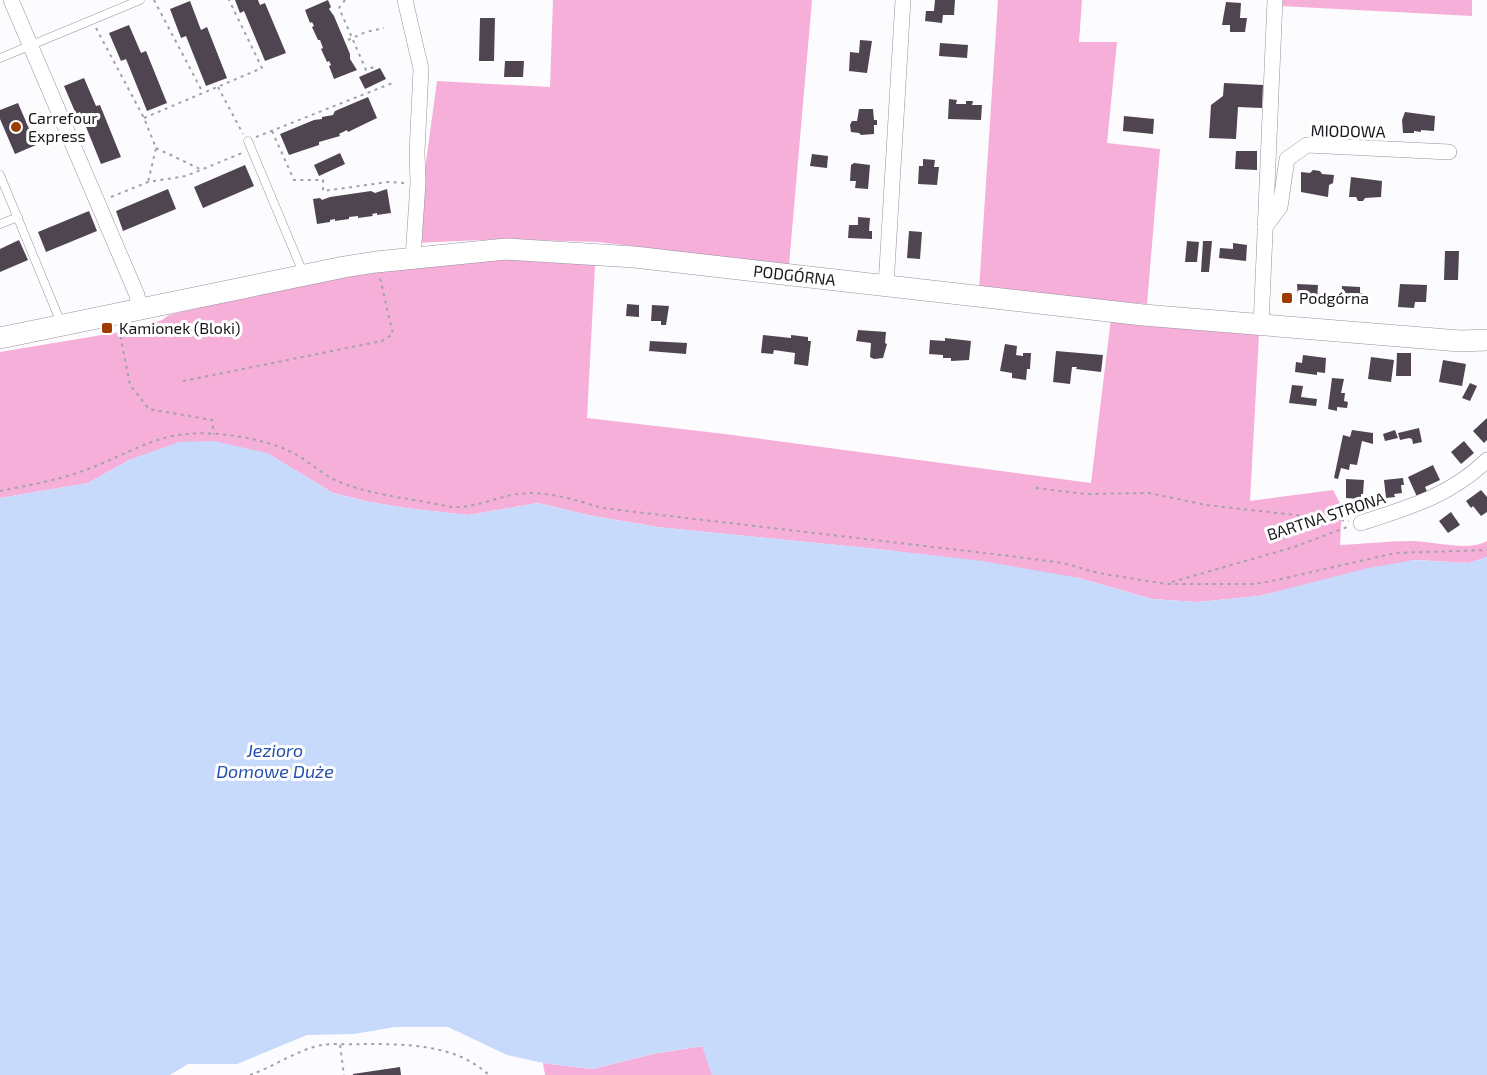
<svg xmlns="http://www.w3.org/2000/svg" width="1487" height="1075" font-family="'Exo 2',sans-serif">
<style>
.green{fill:#f5afd9}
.water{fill:#c8dafb}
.building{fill:#4e4550}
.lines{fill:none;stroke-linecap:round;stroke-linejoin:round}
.lane-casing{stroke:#96909f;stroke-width:9}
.street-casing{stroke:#96909f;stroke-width:16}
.secondary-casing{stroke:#96909f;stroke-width:22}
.path{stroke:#a2a1a4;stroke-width:2;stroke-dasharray:3 4.5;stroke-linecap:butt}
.lane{stroke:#fff;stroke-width:8}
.street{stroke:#fff;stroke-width:15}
.secondary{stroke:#fff;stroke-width:21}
.poi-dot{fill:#9e3b02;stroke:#fff;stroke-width:2}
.labels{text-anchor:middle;stroke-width:6;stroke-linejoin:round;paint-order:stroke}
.poi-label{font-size:16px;fill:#19171c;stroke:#fff;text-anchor:start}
.street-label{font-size:16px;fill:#19171c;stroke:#fff}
.water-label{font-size:18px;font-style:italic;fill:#2450ab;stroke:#fff}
</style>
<rect width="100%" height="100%" fill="#fcfbfe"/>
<g class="green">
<polygon points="553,0 812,0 789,265 598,242 503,239 415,243 437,81 550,87"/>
<polygon points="998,0 1082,0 1079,42 1117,42 1107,143 1160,149 1147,304 979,290"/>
<polygon points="1281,0 1472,0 1472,16 1280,6"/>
<path d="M502,258l93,7 -8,153 138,16 366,49 20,-165 148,16 -9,167 83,-11 9,17 -2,38c23,-1 48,-4 71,-4 22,0 57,11 76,0v16l-18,6 -55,-3 -155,36 -62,6 -45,-3 -73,-21 -192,-28 -230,-23 -69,-12 -50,-12 -70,12 -63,-7 -40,-7 -32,-8 -66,-40 -136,6 -43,24 -88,15v-146l126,-21 36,-11 7,-5 169,-43z"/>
<polygon points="703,1046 712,1075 545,1075 543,1063 592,1069 653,1054"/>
</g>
<polygon class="water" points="214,441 267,453 333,493 365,501 405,508 468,515 538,503 588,515 657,527 887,550 982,561 1079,578 1152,599 1197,602 1259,596 1368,568 1414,560 1469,563 1487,557 1487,1075 712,1075 702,1046 653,1054 592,1069 543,1063 507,1055 448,1027 395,1027 354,1034 307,1035 237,1064 188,1064 170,1075 0,1075 0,498 88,483 131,459 179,442"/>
<g class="building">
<polygon points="235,0 258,0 260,5 265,3 286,53 265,61 244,11 240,13"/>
<polygon points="328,0 331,7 329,9 334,16 350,54 350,59 357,70 334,79 329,66 331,65 329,61 327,62 321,49 323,48 320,40 318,40 312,27 314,26 312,22 310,23 305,10"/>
<polygon points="935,0 955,0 954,15 943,15 942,23 925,21 926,11 934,11"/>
<polygon points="190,1 201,30 207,27 227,78 206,86 186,36 181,38 170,9"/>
<polygon points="1226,2 1241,3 1240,18 1247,18 1245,32 1230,32 1230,25 1222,25"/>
<polygon points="480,18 495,18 494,61 479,61"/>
<polygon points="129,25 141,53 146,51 167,103 147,111 126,59 121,61 109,33"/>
<polygon points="860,40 872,41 867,73 849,71 850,52 859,53"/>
<polygon points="940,43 968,45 967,58 939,56"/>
<polygon points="505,61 524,61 523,77 504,77"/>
<polygon points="380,68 386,79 365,89 359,77"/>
<polygon points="84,78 96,106 100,105 121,157 101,164 80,112 76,114 64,86"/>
<polygon points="1224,83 1263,85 1262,108 1238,107 1236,139 1209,138 1211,105 1223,96"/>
<polygon points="368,97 377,118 348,132 347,130 339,134 340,136 319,142 319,145 289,155 280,134 314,120 322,119 322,117 333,115 335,111"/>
<polygon points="949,99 957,100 956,104 966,104 966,101 973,101 972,105 982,105 981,120 948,119"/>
<polygon points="18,103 36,145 15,154 0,119 0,110"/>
<polygon points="859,109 873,109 874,120 877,120 877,125 874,125 874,134 861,135 859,133 851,132 850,125 852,121 857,121"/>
<polygon points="1405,112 1435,116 1434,131 1421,130 1421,132 1414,131 1414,133 1403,133 1402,120"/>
<polygon points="1124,116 1154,119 1153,134 1123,131"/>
<polygon points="1236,151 1257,151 1257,170 1235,169"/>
<polygon points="340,153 345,164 319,176 314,165"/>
<polygon points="812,154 828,156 827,168 810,166"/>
<polygon points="923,159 935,160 934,167 939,167 937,185 918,184 919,166 923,166"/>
<polygon points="854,163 870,165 868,189 855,188 856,181 850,181 851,165"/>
<polygon points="245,165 254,186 203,208 194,187"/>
<polygon points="1313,170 1320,171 1322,174 1334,175 1333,183 1329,185 1328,197 1301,192 1301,172 1310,173"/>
<polygon points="1351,177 1382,181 1381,197 1365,198 1363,201 1358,201 1356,197 1349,197"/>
<polygon points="168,189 176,209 123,231 116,211"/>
<polygon points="387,189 391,213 377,215 377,213 372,214 373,216 358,218 358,216 349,217 349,219 335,221 335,219 330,220 330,222 317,224 313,199 320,198 322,200 330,197 371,191 375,193"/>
<polygon points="89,211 97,231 46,252 38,232"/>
<polygon points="858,217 870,218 869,231 872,231 872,239 848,238 849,225 858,225"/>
<polygon points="909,231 922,232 920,259 907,258"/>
<polygon points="19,240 28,260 0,272 0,249"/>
<polygon points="1187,241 1199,242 1197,262 1185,262"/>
<polygon points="1203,241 1212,241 1209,272 1201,272"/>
<polygon points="1233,243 1247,245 1246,261 1219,258 1220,248 1233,249"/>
<polygon points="1445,251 1459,251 1458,280 1444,280"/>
<polygon points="1297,284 1318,285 1317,302 1298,301"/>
<polygon points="1400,284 1427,285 1426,302 1415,302 1414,308 1398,307"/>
<polygon points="1342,286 1360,287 1360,293 1364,293 1364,295 1360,295 1359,304 1341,303"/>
<polygon points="627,304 639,305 639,317 626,316"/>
<polygon points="652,305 669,306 666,325 661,325 661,321 651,321"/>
<polygon points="858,330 886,332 885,343 887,344 883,358 874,359 870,357 871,343 856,341"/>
<polygon points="763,335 791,338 791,335 808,337 808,341 811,341 808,366 794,364 795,353 774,350 773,354 761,353"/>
<polygon points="945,338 971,341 969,360 951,361 951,358 943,358 943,355 929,354 930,340 945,341"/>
<polygon points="650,341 687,343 686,354 649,351"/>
<polygon points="1005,344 1017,346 1016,355 1023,356 1023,353 1031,353 1030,369 1027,369 1026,380 1012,378 1012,373 1000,371"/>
<polygon points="1056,351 1103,355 1101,372 1076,369 1077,367 1072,367 1070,384 1053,382"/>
<polygon points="1397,353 1411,353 1411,376 1396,376"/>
<polygon points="1303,355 1326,358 1325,373 1317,372 1317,375 1295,372 1296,362 1302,363"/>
<polygon points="1371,357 1394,360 1391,382 1368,379"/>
<polygon points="1443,360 1466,364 1462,386 1439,382"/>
<polygon points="1332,378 1344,379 1341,393 1345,393 1344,401 1348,402 1347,408 1337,407 1337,411 1328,409"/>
<polygon points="1470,383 1477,386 1470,401 1462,398"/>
<polygon points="1292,385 1303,386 1301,397 1317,399 1316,406 1289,403"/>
<polygon points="1487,418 1487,440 1484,443 1473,431"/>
<polygon points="1419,428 1422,442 1413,444 1412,439 1409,438 1400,440 1398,433"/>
<polygon points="1352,430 1373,433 1373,444 1362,441 1357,465 1350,464 1349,470 1341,468 1338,479 1334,478 1343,435 1350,437"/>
<polygon points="1395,430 1398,438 1385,441 1383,434"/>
<polygon points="1464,441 1474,453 1461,464 1451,452"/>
<polygon points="1433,465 1440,480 1425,487 1429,496 1419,501 1408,477"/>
<polygon points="1403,478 1404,485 1401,485 1402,493 1394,494 1395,497 1386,498 1384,480"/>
<polygon points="1346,479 1364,480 1363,494 1361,494 1361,499 1346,498"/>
<polygon points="1481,490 1487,497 1487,512 1481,516 1473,506 1471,508 1466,501"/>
<polygon points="1451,512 1460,525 1448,533 1439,521"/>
<polygon points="400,1067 401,1075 353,1075 353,1074"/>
</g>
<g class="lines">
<g class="lane-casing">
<g id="lane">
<polyline points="0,58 140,0"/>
<polyline points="248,141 304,275"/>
<polyline points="0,175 61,323"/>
<polyline points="0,224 18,217"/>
</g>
</g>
<g class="street-casing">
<g id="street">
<polyline points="11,0 137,295 140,309"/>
<polyline points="405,0 421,69 417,152 418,183 413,258"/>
<polyline points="1265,227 1280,207 1287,159 1307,145 1449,152"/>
<polyline points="886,286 903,0"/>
<polyline points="1261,326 1275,0"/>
<path d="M1361,523c46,-15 91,-28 126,-63"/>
</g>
</g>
<g class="secondary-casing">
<g id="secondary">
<path id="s1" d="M0,338l344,-71 32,-5 130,-13 128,8 509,58 317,26 27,-1"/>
</g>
</g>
<g class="path">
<polyline points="154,0 203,93"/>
<polyline points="345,0 339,8 366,70 374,67"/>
<polyline points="96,28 144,118 156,148 148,182"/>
<polyline points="348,40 366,32 384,28"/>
<polyline points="218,87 243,134"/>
<polyline points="144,118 262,68 229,0"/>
<polyline points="272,131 294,180 323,180 323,191 388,182 404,183"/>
<polyline points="256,137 395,82"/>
<polyline points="156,148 202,170"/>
<polyline points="111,197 148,182 186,176 242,153"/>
<polyline points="119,329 130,385 149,409 212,420 214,434"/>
<polyline points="183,381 382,341 393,334 380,278"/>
<polyline points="1036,488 1086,494 1149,493 1206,505 1349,521"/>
<path d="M0,491c30,-6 60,-11 88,-22 33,-12 63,-32 98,-35 30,-3 76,4 103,17 16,7 30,21 46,29 29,14 78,19 111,26 22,5 50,-9 71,-12 28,-4 59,6 85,14l416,49 45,6 35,10 68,11h89l22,-4 118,-27 92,-3"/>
<polyline points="1172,582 1294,547 1350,526"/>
<polyline points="340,1045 344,1075"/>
<path d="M250,1075c23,-8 49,-26 72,-30 13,-2 28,0 41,-1 44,0 92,0 126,31"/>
</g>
<use href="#lane" class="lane"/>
<use href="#street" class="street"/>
<use href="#secondary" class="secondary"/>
</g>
<g class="poi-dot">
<circle cx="16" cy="127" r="6"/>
<rect x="1281" y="292" width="12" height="12" rx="3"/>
<rect x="101" y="322" width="12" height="12" rx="3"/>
</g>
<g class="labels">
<g class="poi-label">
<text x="28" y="124">Carrefour<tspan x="28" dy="18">Express</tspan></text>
<text x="1299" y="304">Podgórna</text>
<text x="119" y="334">Kamionek (Bloki)</text>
</g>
<g class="street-label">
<text transform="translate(1348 131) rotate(1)" y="6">MIODOWA</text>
<text dy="6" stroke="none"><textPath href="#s1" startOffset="804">PODGÓRNA</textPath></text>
<text transform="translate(1326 516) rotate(-18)" y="6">BARTNA STRONA</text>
</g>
<g class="water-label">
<text x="275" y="757">Jezioro<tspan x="275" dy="21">Domowe Duże</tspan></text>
</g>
</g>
</svg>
